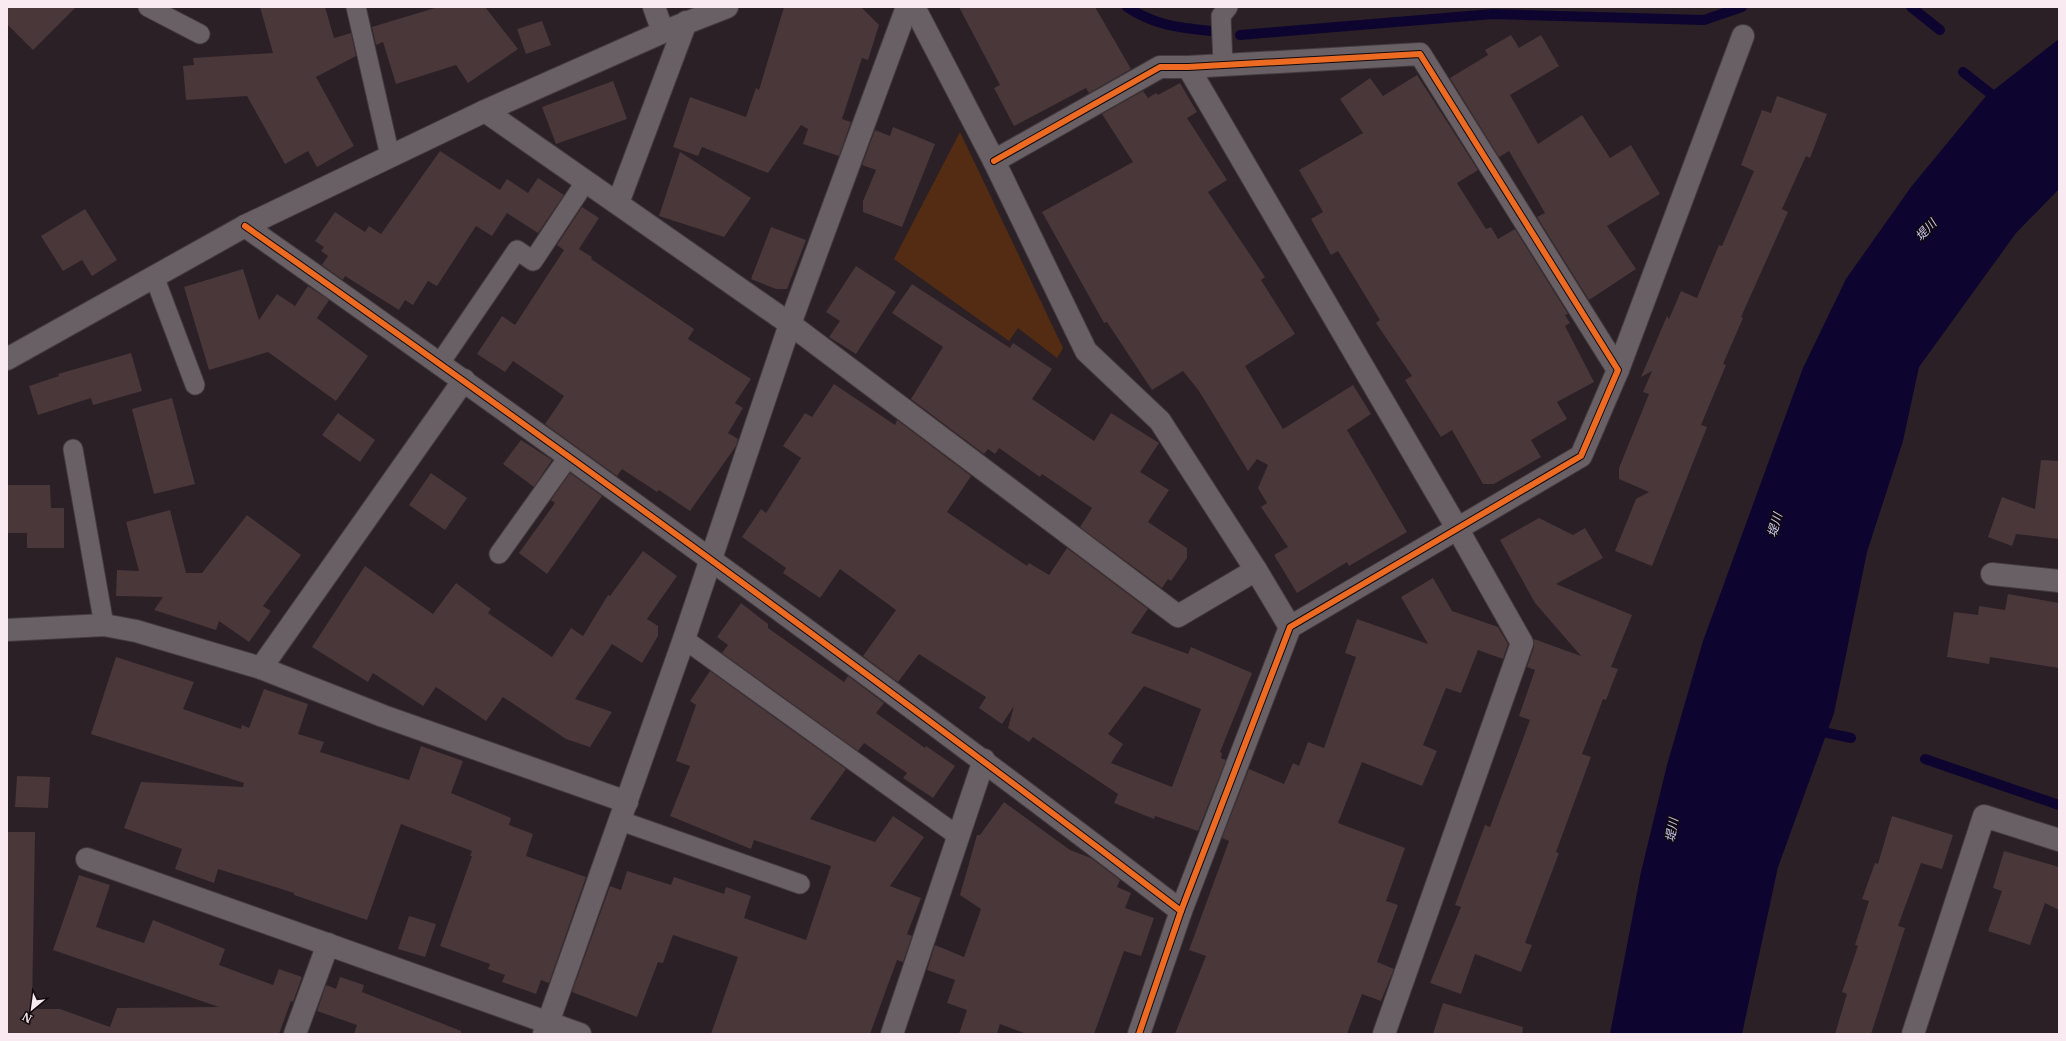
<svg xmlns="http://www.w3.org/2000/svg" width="2066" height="1041" font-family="Merriweather,'Noto Sans JP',serif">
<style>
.park{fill:#542c13}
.water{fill:#0d052f}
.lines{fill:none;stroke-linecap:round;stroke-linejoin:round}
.stream{stroke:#0d052f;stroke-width:10}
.building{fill:#4a373a;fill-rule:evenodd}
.service-casing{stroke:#443b3f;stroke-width:21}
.minor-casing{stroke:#443b3f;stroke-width:24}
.service{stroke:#686064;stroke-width:19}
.minor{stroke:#686064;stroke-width:22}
.cycleway-casing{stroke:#11090d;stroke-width:8}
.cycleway{stroke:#ed6a23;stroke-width:6}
.labels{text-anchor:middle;stroke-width:3;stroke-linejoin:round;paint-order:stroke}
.water-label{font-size:12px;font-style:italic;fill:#cacdf5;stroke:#11090d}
</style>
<rect width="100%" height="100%" fill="#2a2025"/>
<polygon class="park" points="960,132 1063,348 1057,358 1018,328 1009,341 894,259"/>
<polygon class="water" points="2059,39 2059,189 2016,233 1919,367 1903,441 1867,552 1834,713 1778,867 1742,1034 1610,1034 1641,872 1667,765 1703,641 1803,368 1846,279 1911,187 1986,96"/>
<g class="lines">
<g class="stream">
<path d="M1127,7c27,18 52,21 84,24"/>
<polyline points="1911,7 1940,30"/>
<polyline points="1240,35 1493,14 1704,20 1742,7"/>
<polyline points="1963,72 2000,101"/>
<polyline points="1814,730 1851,738"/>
<polyline points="1925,759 2059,805"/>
</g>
</g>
<g class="building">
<polygon points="7,7 76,7 33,50 7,24"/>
<polygon points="260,7 325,7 334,38 351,33 356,56 316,77 354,146 317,167 308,151 285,164 247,96 186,100 183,66 194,65 193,58 273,53"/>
<polygon points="438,7 485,7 518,49 468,83 456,65 396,84 383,42 376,45 372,27"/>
<polygon points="784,7 861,7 879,25 868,60 862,58 842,119 851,122 839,156 803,144 808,129 801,125 768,173 702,147 698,156 673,147 690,97 746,117 756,88 759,90"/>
<polygon points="959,7 1095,7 1131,69 1089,93 1086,88 1014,126 994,88 1000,85"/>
<polygon points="542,21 551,45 526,54 517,29"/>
<polygon points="1511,35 1519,48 1541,35 1559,66 1510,95 1538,144 1582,115 1610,158 1631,145 1660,194 1607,226 1636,269 1589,300 1537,217 1545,213 1509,151 1499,157 1450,78 1488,55 1485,50"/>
<polygon points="1417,75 1478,170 1457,183 1486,229 1491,227 1498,239 1515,229 1568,314 1565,315 1570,323 1565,326 1594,382 1557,402 1567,419 1531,440 1541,457 1494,484 1483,484 1452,430 1441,437 1405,380 1412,376 1376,323 1380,320 1338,251 1331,255 1311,219 1323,212 1299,170 1363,133 1340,99 1370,78 1383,96"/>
<polygon points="613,81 627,119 556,144 542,107"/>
<polygon points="1180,83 1197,112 1187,118 1227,180 1208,192 1265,277 1261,280 1295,334 1245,366 1283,429 1353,385 1371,414 1347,430 1407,532 1349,566 1347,562 1297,593 1274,555 1288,547 1261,507 1267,503 1258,488 1268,465 1257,459 1248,471 1199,391 1183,371 1152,390 1107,322 1104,323 1042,212 1133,162 1102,114 1143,91 1148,98 1156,93 1158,95"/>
<polygon points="1777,96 1827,114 1810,158 1806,156 1782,209 1788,212 1741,317 1743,318 1723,364 1726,365 1701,425 1707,427 1652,566 1615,551 1636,499 1649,492 1619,479 1619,468 1649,394 1643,392 1652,371 1641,377 1667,316 1669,319 1681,291 1697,298 1719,245 1722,246 1754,171 1741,165 1762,110 1771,113"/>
<polygon points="893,127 935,144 902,227 863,212 863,201 876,170 862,165 875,130 890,136"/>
<polygon points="440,151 500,190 507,179 528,193 538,178 564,195 538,233 507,213 492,236 476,226 437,286 428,281 413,305 405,300 399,310 345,276 343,280 322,265 328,256 321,251 324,247 315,241 335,212 365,232 369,226 381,234"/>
<polygon points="680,152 751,198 724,237 659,216"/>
<polygon points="582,207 599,218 579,249 592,257 591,259 694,329 688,339 751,379 735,403 743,408 728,433 738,439 736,446 690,511 659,490 657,492 622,469 617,476 545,424 564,396 513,361 505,372 477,354 502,316 515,325 564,250 557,245"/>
<polygon points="85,209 117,260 92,276 82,260 63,271 41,236"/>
<polygon points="771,227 806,240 787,289 776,289 751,279"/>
<polygon points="856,266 896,292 856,354 829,337 840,321 826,312"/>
<polygon points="243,269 259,320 277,294 295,306 308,286 329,300 317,318 368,356 336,401 268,352 209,370 184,287"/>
<polygon points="912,284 1010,348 1013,343 1052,369 1032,399 1094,441 1111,413 1159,443 1140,472 1169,490 1148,522 1187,548 1187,558 1171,581 1168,579 1162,588 1080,527 1092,508 1042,474 1040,477 999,448 995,454 988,449 984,454 911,399 943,347 892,313"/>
<polygon points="131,353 142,391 93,405 91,398 38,415 29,386 59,376 58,374"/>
<path d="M834,384l61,41 2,-5 74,56 -24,36 80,54 2,-3 20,12 18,-27 81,61 -17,24 57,21 3,-7 61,26 -32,79 2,1 -1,5 5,2 -28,71 -43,-15 -1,3 -40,-16 4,-9 -85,-57 -4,5 -21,-14 6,-22 -12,18 -23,-16 7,-11 -67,-43 -21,28 -35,-26 33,-46 -56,-41 -20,29 -37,-25 3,-5 -44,-31 19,-28 5,4 35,-55 -18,-12 22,-33 7,4zM1144,686l57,23 -29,78 -61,-24 12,-19 -15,-10z"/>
<polygon points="172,398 195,484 154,494 132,409"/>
<polygon points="338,413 375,440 360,462 322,435"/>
<polygon points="521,440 552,460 534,487 503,464"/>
<polygon points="2041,460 2059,461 2059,539 2016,534 2012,546 1988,537 2002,497 2035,509"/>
<polygon points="431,473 467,498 445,530 409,505"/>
<polygon points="570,473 602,496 547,574 519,553 555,503 551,500"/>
<polygon points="7,485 50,485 51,508 64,508 64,548 27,548 27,533 7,533"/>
<polygon points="170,510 186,573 202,573 247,515 301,555 263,606 271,611 249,642 219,621 216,630 154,610 163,597 116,596 117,570 139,571 126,522"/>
<polygon points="1539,518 1573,535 1585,528 1603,558 1556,584 1632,615 1611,667 1618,669 1606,700 1603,699 1582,754 1591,757 1556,852 1559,853 1525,943 1532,945 1521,972 1475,954 1461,994 1430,983 1461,907 1455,905 1485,825 1490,827 1530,720 1519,716 1535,670 1527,667 1534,647 1534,639 1581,656 1535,603 1500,540"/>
<polygon points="643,551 677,576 647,619 658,626 658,636 642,663 612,644 575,699 612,712 590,747 566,739 503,697 486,721 436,687 423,706 373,673 368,682 312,647 365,566 433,614 456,583 491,609 488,613 552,657 571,628 583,636 608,595 610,596"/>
<polygon points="1433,578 1452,611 1498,627 1508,644 1503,659 1478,650 1461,693 1446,688 1423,745 1437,751 1422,786 1362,762 1338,823 1405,848 1386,901 1398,905 1377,962 1394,969 1381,1001 1362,994 1347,1034 1175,1034 1206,956 1189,950 1229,841 1222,838 1249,769 1284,784 1293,763 1299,766 1308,742 1324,748 1356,657 1345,653 1357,619 1428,644 1401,597"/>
<polygon points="2008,594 2059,603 2059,668 1990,657 1989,664 1947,657 1954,612 1978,615 1979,606 2005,610"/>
<polygon points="741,603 768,624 768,628 844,682 848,676 884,703 876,713 925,748 926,746 955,766 933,798 903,778 907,773 864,743 858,751 722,653 728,645 717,637"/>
<polygon points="116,657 194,682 183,709 241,729 242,725 249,728 264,689 308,704 298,734 324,742 320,752 409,780 421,746 463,761 451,793 511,818 509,825 533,834 526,856 586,877 549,983 541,980 536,994 502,982 505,975 488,969 490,964 440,946 472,856 470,856 472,851 401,824 367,920 294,895 294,893 218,869 214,883 175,869 182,849 124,828 141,782 243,787 244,783 91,734"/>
<polygon points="710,671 846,769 810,819 875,842 893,816 924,837 890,886 921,898 907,934 912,936 903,962 897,960 870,1034 711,1034 738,957 673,935 663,963 658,962 637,1017 572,992 610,886 621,890 627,871 671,885 674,877 724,894 726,887 751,896 744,918 806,940 831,866 754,840 751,849 670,816 690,766 676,761 696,705 690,701"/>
<polygon points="17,776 50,777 48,808 15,807"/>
<polygon points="1004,802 1070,850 1091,858 1120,880 1117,887 1131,893 1125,908 1154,918 1141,956 1124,951 1094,1034 1027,1034 1000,1024 997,1034 959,1034 967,1010 947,1003 955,980 927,970 935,945 964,957 981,909 960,895 977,835 980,835"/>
<polygon points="1892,816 1953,835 1942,869 1921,863 1898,926 1905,928 1871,1034 1835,1034 1847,994 1842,992 1858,946 1855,945 1869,901 1862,899 1875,863 1878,864"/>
<polygon points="7,832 35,832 32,1009 60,1009 110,1027 117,1008 219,1007 53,950 79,875 110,885 96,927 144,943 153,920 225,949 219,965 273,985 279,969 302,977 293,1002 291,1001 279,1034 7,1034"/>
<polygon points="2004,851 2059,867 2059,910 2045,903 2030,945 1988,931 2002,891 1993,888"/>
<polygon points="409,916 436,924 425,957 398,949"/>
<polygon points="340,977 364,985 362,992 461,1031 461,1034 354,1034 357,1025 317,1011 326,985 336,989"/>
<polygon points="1443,1003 1523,1027 1522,1034 1433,1034"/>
</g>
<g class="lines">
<g class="service-casing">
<g id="service">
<polyline points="148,7 200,34"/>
<polyline points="356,7 390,156"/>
<polyline points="1223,65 1221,16 1228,7"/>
<polyline points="154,276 195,385"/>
<polyline points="440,363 517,250 533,261 586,181"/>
<polyline points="73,449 104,625"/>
<polyline points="499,554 569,456"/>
<polyline points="684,639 958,836"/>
<polyline points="621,821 800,884"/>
</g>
</g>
<g class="minor-casing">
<g id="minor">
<polyline points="654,7 663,32"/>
<polyline points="914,7 994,161 1086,351 1160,421 1256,570 1290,627"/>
<polyline points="1188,67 1457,528 1522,643 1384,1034"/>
<polyline points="485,111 790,324 1178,616 1256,570"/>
<polyline points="994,161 1160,67 1188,67 1420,54 1618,370 1581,456 1290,627 1181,911 1139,1034"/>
<polyline points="618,203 686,22"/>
<path d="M245,226c317,223 629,450 936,685"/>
<polyline points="7,359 245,226 485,111 663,32 727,7"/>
<polyline points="1618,370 1743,36"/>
<polyline points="1992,574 2059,581"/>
<polyline points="7,630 104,625 136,631 261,668 383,716 627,802"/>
<polyline points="261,668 464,380"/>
<polyline points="87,859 580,1034"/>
<polyline points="295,1034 328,944"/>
<polyline points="544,1034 684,639 790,324 907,7"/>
<polyline points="892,1034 984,760"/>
<polyline points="1913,1034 1984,816 2059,840"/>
</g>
</g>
<use href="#service" class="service"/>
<use href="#minor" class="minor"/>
<g class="cycleway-casing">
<g id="cycleway">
<polyline points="994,161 1160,67 1188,67 1420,54 1618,370 1581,456 1290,627 1181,911 1139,1034"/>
<path d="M245,226c317,223 629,450 936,685"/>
</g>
</g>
<use href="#cycleway" class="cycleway"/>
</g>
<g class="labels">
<g class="water-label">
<text transform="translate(1926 230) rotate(-47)" y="4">堤川</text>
<text transform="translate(1775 525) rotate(-74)" y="4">堤川</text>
<text transform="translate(1672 830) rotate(-81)" y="4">堤川</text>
</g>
</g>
<rect width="2066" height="1041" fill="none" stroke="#f8eaf0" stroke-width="16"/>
<g transform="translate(32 1009) rotate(209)" stroke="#11090d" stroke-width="3" paint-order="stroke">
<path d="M0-3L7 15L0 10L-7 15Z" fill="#f8eaf0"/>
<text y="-6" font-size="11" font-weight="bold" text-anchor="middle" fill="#f8eaf0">N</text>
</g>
</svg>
